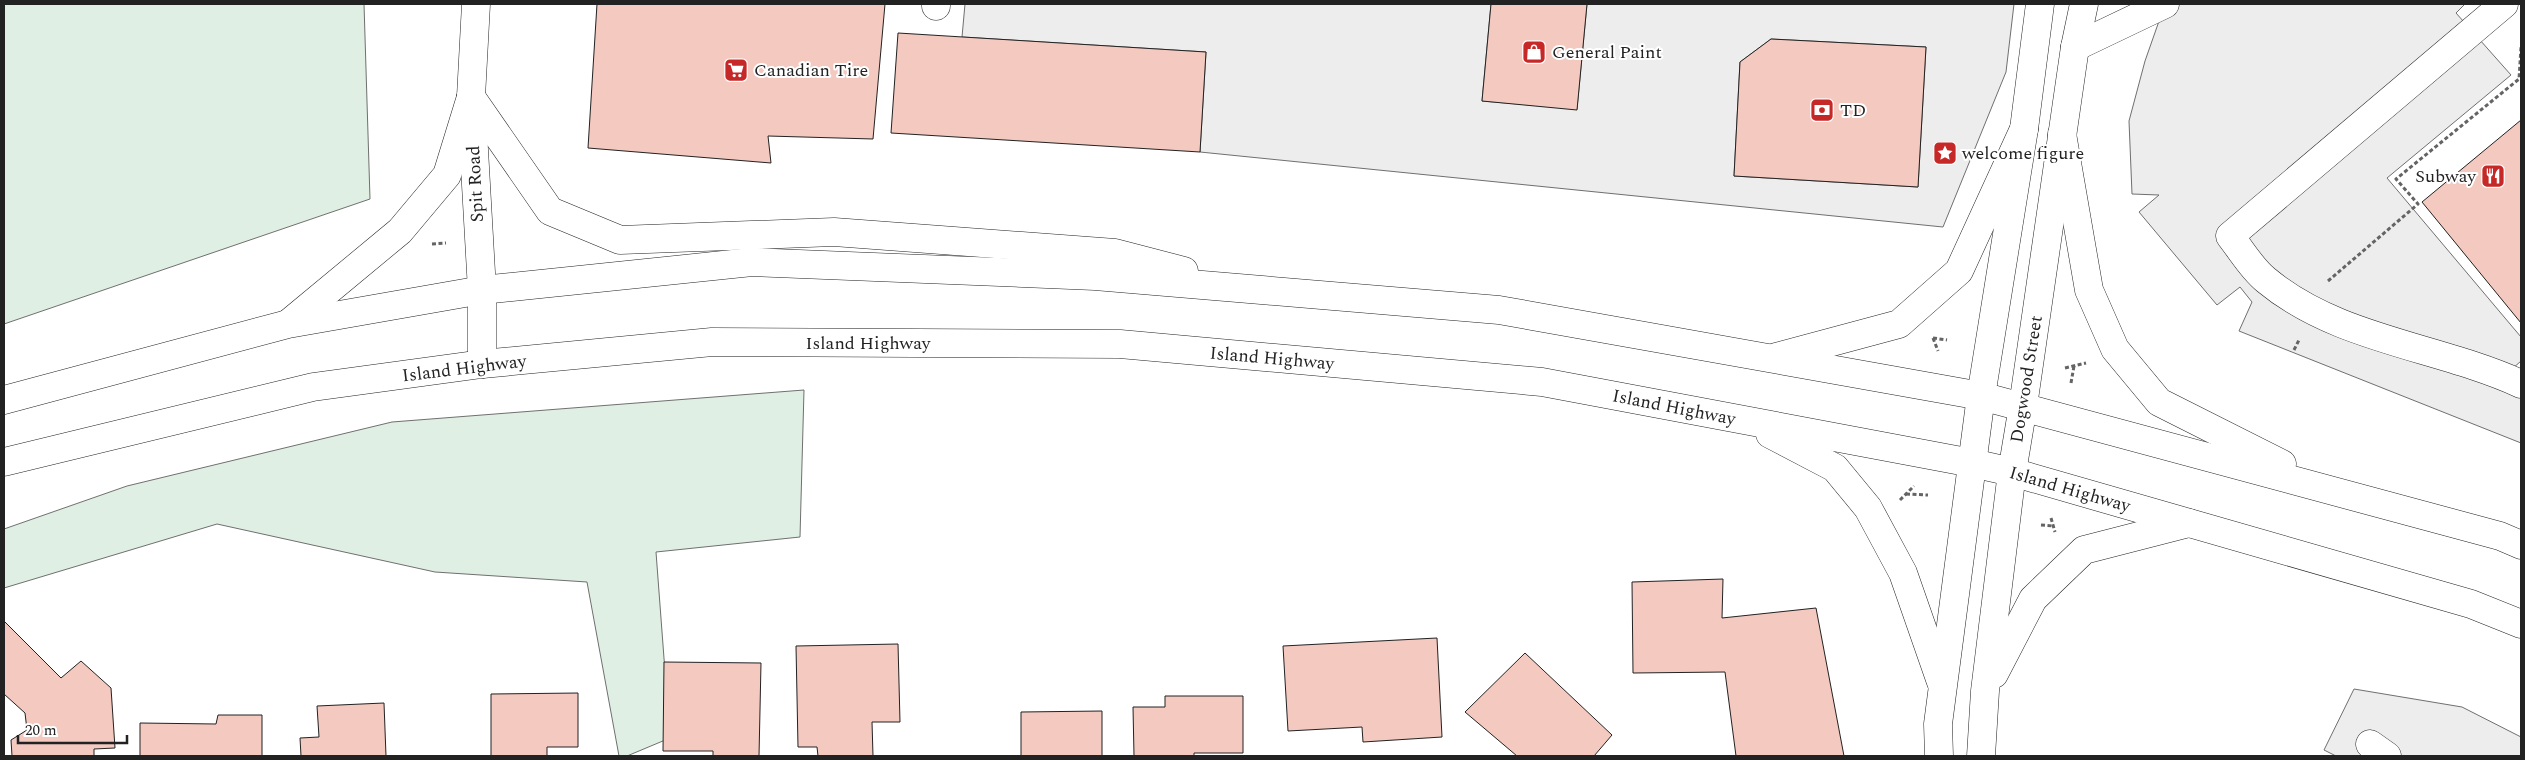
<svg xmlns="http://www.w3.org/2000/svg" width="2525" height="760" font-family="Spectral,serif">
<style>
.green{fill:#e0efe3;stroke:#6f6f6f}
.parking{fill:#ededed;stroke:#6f6f6f;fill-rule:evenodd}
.building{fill:#f3c9c0;stroke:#222}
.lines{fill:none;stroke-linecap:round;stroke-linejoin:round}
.minor-casing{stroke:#222;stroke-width:29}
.major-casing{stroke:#222;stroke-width:29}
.path{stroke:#646464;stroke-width:3;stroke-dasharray:4 2.5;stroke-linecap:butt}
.minor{stroke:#fff;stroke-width:28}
.major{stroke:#fff;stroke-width:28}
.labels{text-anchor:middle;stroke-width:4;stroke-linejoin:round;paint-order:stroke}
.poi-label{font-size:18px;fill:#222;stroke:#fff;text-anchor:start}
.street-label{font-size:18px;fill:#222;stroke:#fff}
</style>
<rect width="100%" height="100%" fill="#fff"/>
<g class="green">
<polygon points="4,4 364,4 370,199 4,324"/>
<polygon points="804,390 800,537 656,552 670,738 627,756 619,756 587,582 435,572 217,524 4,588 4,529 127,486 392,422"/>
</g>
<g class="parking">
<path d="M965,4h526l-9,97 95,8 10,-105h427l-8,68 -63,155 -743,-75 6,-100 -244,-15zM1771,39l155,8 -8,140 -184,-11 6,-114z"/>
<polygon points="2165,4 2465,4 2456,13 2511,75 2387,178 2521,337 2521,361 2512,369 2521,374 2521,443 2239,331 2252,302 2240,287 2217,305 2139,212 2159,195 2132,194 2129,121 2145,61"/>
<polygon points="2354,689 2462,707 2521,737 2521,756 2336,756 2324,750"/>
</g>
<g class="building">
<polygon points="597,4 885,4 873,139 768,136 771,163 588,148"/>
<polygon points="1491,4 1587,4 1577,110 1482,101"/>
<polygon points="898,33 1206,52 1200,152 891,133"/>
<polygon points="1771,39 1926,47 1918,187 1734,176 1740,62"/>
<polygon points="2521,120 2521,323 2422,202"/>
<polygon points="1723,579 1722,618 1816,608 1844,756 1736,756 1725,672 1633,673 1632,582"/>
<polygon points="4,621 61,678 81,661 111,688 115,748 94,749 94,756 12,756 11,740 27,730 25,713 4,694"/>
<polygon points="1437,638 1442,737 1363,742 1362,727 1288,731 1283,646"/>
<polygon points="898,644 900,722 872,722 873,756 818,756 817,747 798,747 796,646"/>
<polygon points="1525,653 1612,735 1594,756 1517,756 1465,712"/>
<polygon points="664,662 761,663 759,756 713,756 713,751 663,751"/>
<polygon points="578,693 578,747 547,747 547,756 491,756 491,694"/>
<polygon points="1165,696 1243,696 1243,753 1194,753 1194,756 1134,756 1133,707 1165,707"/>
<polygon points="384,703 386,756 301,756 300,738 319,737 317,706"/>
<polygon points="1102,711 1102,756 1021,756 1021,712"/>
<polygon points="218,715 262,715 262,756 140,756 140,723 216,724"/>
</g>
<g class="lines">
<g class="minor-casing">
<g id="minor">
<polyline points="476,4 471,97 482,290 482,364"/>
<path d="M2504,4l-274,232c11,14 22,33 36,44 72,60 172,66 255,104"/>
<polyline points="936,6 936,4"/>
<polyline points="2075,47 2165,4"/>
<polyline points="1981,396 2024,129 2040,4"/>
<polyline points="2023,406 2075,47 2084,4"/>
<polyline points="2370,744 2387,756"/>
</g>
</g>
<g class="major-casing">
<g id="major">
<polyline points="471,97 550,211 620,240 834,232 1115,253 1184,271"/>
<polyline points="2062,134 2089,290 2115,349 2159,402 2282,464"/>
<polyline points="289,323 400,231 447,175 471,97"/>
<polyline points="1776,357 1899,324 1959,271 2024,129"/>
<polyline points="4,400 288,324 482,290 752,262 1095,276 1499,310 1981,396 2500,536 2521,545"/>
<polyline points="1770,434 1835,468 1868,508 1903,573 1941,682"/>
<polyline points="4,462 313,387 482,364 712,342 1120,344 1542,382 1972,463 2012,472 2471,604 2521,624"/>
<polyline points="1994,674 2033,599 2084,550 2189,523"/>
<polyline points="1939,756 1938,724 1981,396"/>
<polyline points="1981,756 1985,691 2012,472 2023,406"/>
</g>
</g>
<g class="path">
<polyline points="432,244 446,243"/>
<polyline points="2328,281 2418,204 2396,179 2519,79 2521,47"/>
<polyline points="1933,338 1938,351"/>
<polyline points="1933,338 1947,340"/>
<polyline points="2294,350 2299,340"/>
<polyline points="2065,368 2086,363"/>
<polyline points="2071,383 2074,366"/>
<polyline points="1906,494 1928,495"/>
<polyline points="1900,500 1914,486"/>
<polyline points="2051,518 2055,532"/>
<polyline points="2041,525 2053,526"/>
</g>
<use href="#minor" class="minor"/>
<use href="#major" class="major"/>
</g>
<defs>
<g id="shop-square" transform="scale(1.25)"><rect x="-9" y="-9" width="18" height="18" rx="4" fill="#c62828" stroke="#fff"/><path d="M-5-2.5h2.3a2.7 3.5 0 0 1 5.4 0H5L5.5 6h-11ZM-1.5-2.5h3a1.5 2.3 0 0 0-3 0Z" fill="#fff"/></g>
<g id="supermarket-square" transform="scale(1.25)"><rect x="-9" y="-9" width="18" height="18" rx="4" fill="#c62828" stroke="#fff"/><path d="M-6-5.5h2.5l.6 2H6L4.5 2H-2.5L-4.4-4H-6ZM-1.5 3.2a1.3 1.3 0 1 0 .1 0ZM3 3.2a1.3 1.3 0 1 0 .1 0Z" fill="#fff"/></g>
<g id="bank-square" transform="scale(1.25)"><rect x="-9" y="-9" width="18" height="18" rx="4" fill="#c62828" stroke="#fff"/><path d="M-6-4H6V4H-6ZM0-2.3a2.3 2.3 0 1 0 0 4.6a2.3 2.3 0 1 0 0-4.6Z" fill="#fff"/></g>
<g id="sight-square" transform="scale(1.25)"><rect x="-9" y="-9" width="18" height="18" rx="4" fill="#c62828" stroke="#fff"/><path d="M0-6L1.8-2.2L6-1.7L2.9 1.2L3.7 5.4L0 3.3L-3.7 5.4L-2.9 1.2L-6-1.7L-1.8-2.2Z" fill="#fff"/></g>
<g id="restaurant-square" transform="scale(1.25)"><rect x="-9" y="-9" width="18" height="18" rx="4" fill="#c62828" stroke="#fff"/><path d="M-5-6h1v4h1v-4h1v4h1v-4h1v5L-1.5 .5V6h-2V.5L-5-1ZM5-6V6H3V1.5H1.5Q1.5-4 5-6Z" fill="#fff"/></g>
</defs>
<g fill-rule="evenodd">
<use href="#shop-square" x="1534" y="52"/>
<use href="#supermarket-square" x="736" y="70"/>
<use href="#bank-square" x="1822" y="110"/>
<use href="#sight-square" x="1945" y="153"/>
<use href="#restaurant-square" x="2493" y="176"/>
</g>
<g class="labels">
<g class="poi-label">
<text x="1552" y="58">General Paint</text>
<text x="754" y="76">Canadian Tire</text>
<text x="1840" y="116">TD</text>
<text x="1962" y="159">welcome figure</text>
<text x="2476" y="182" text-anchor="end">Subway</text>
</g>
<g class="street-label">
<text transform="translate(475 184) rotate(-93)" y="6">Spit Road</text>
<text x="868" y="349">Island Highway</text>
<text transform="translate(1272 358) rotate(5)" y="6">Island Highway</text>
<text transform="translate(464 368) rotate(-7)" y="6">Island Highway</text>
<text transform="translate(2026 379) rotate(-81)" y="6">Dogwood Street</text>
<text transform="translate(1674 407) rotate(11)" y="6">Island Highway</text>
<text transform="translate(2070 489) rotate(16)" y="6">Island Highway</text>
</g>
</g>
<rect width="2525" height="760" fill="none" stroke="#222222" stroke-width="10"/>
<path d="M18 735v8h109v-8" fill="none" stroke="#222222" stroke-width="2.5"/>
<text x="25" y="735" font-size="15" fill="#222222" stroke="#ffffff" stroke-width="4" paint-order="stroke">20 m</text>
</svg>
